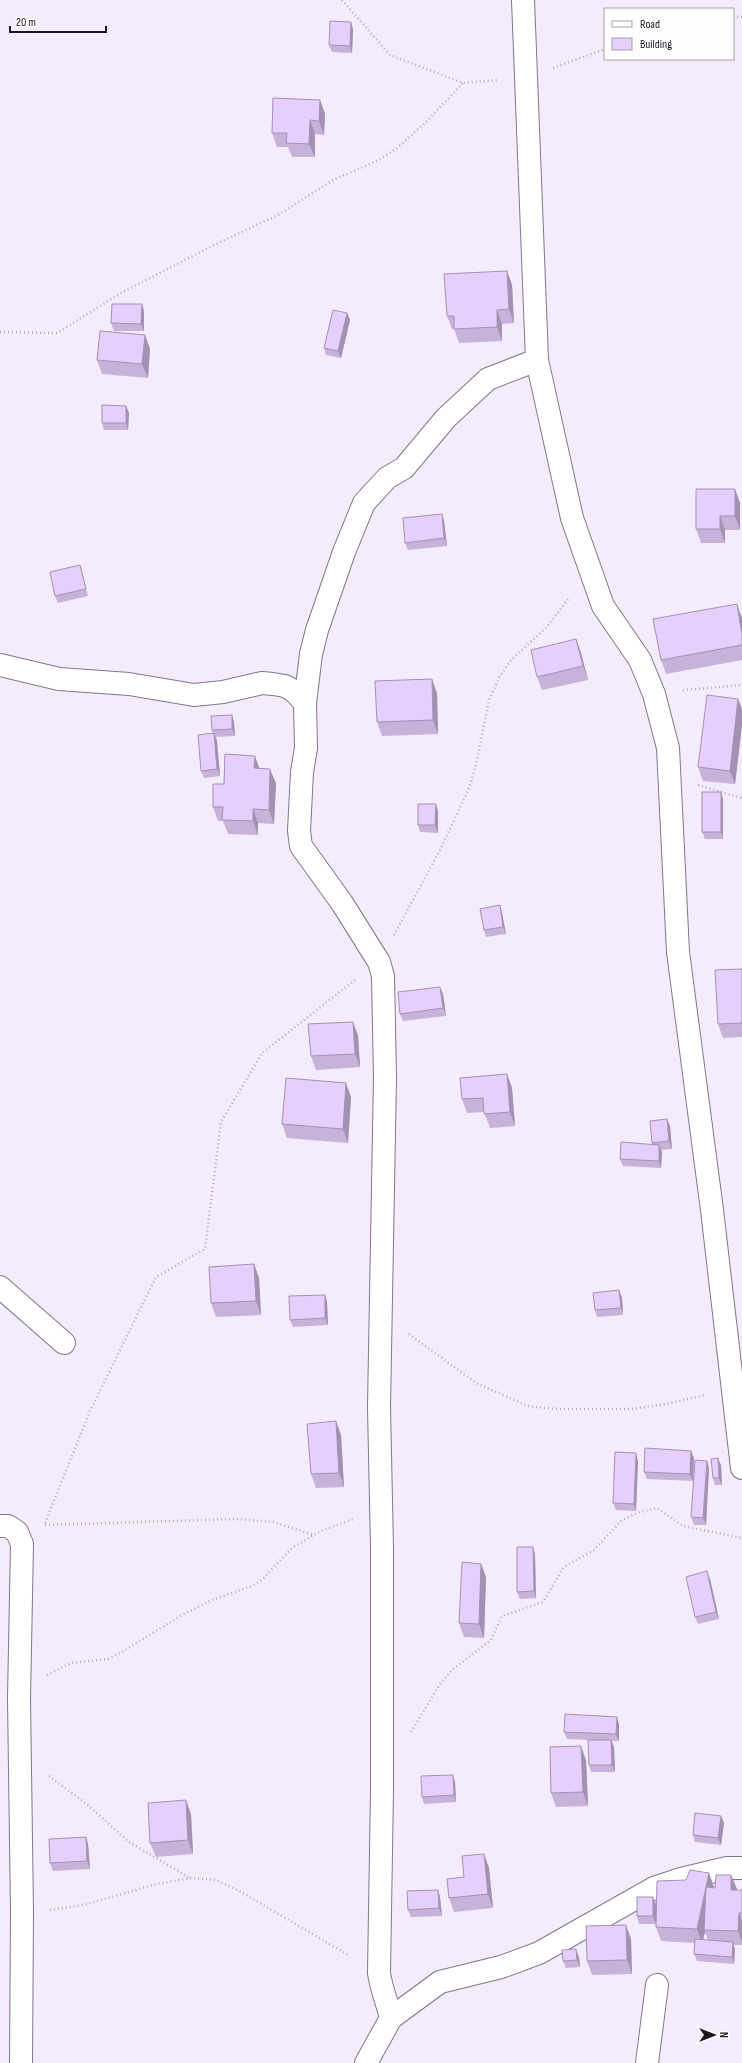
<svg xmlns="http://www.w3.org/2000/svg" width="742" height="2063" font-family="'Sofia Sans Condensed',sans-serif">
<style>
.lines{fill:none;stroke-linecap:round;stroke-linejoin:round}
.minor-casing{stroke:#82758e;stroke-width:24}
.path{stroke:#b3abba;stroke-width:2.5;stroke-dasharray:1 3;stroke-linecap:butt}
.minor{stroke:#fff;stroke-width:22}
.wall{fill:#c7b2da;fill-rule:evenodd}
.shaded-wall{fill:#a291b1}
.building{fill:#e7cffd;stroke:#a291b1}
</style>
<rect width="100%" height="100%" fill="#f4ebfc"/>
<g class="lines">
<g class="minor-casing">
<g id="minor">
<polyline points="523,0 537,360 572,518 603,606 640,660 654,694 668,748 678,952 712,1210 742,1468"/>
<path d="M0,665l59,14 70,5 65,11 29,-3 39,-9 11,1 12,2 9,5 11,12 1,45 -4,24 -3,59 2,15 41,57 37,59 4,14 2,101 -6,330 3,141v242l-3,183c2,15 8,29 12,45"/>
<polyline points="305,703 311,654 317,630 344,552 364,503 387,478 404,468 446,418 488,379 537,360"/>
<polyline points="0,1287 64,1343"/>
<polyline points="0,1526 8,1526 17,1532 22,1544 19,1699 22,1911 21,2063"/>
<polyline points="366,2063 391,2018 440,1982 501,1967 539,1953 654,1888 681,1879 727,1868 742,1868"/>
<polyline points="647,2063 657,1985"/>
</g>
</g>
<g class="path">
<polyline points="342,0 390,55 463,83 498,80"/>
<polyline points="733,17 742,17"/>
<polyline points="553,68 605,49"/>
<polyline points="0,332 57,333 121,293 214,245 278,215 333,180 379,160 397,148 424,124 463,83"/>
<polyline points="683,690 742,685"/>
<polyline points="698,785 742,798"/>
<polyline points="394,935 440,850 468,791 476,765 489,700 500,676 511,660 546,628 569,598"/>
<polyline points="409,1334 476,1383 528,1406 556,1409 631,1409 666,1404 705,1395"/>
<polyline points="45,1523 90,1411 156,1277 205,1249 221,1122 262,1053 355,980"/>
<polyline points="45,1525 236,1519 273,1522 314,1535"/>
<polyline points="47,1675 71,1663 108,1659 122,1652 182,1615 212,1600 252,1586 262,1580 292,1548 319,1532 353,1519"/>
<polyline points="411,1732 440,1684 453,1669 491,1640 502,1616 543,1602 564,1567 594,1550 621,1521 637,1513 657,1508 683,1526 742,1538"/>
<polyline points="49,1776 89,1806 129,1842 190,1878"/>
<polyline points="50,1910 84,1905 156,1884 191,1878 215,1880 236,1889 350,1956"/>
</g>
<use href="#minor" class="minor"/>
</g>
<g class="wall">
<polygon points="353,29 352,53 332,52 329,45"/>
<polygon points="320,100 325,114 324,135 315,134 315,157 292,157 288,147 277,147 272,133"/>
<polygon points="507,271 512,285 514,323 502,324 502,341 459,343 454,329 452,329 447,316"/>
<polygon points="144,311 144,331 114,331 111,323"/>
<polygon points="347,313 350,320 341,358 326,355 324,348"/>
<polygon points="145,335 150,349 148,378 102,374 97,360"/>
<polygon points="126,406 129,413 128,430 104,430 102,423"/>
<polygon points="735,489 740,503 740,530 725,530 725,543 701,543 696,529"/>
<polygon points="442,514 444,521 447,546 408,550 405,543"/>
<polygon points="80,565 82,572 88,596 58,603 55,596"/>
<polygon points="742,619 742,660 666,674 661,660"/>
<polygon points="576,639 581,653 588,680 542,690 537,677"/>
<polygon points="437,693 438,734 382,736 377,722"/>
<polygon points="738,699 742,709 742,725 735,784 703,781 698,767"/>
<polygon points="232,715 234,722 235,736 216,737 217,741 220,776 204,778 201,771 213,734 212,730"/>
<polygon points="260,769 276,783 274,824 258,823 258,835 228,834 223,821 218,821 213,807 224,784"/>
<polygon points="723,799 723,839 705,839 702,832"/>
<polygon points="436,804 438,812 438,833 420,832 418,825"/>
<polygon points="500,905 502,913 506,934 486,937 484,930"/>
<polygon points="742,969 742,1037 723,1038 718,1024"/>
<polygon points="440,987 443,994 446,1016 403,1021 400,1014"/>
<polygon points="358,1035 360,1067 316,1070 311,1056"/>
<polygon points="507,1074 512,1088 515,1126 490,1128 484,1112 467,1113 462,1099"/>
<polygon points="351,1097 348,1143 287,1138 282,1124"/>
<polygon points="670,1126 672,1149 661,1150 662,1152 661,1168 623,1166 620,1159 652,1144 652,1143"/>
<polygon points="254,1264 259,1278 261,1315 216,1317 211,1303"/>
<polygon points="619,1290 622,1298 623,1315 597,1317 595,1310"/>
<polygon points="325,1295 327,1302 328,1325 293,1327 290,1320"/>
<polygon points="341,1435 344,1487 316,1488 311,1474"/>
<polygon points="691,1451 694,1458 693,1481 647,1479 644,1472"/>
<polygon points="638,1461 636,1511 616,1510 613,1503"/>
<polygon points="707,1461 709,1468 706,1525 694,1525 691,1517"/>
<polygon points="721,1465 722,1485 715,1485 713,1478"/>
<polygon points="535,1554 536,1598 520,1599 517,1592"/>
<polygon points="481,1564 486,1577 484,1638 464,1637 459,1623"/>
<polygon points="710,1579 719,1619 698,1624 695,1617"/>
<polygon points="619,1724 619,1741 612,1741 614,1747 615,1772 591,1772 589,1765 588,1740 567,1739 564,1732"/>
<polygon points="586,1760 588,1806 556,1807 551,1793"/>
<polygon points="455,1782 456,1802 424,1804 422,1797"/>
<polygon points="191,1814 193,1854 156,1857 150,1843"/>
<polygon points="724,1823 721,1845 695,1842 693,1835"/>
<polygon points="86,1837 88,1844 90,1869 53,1871 50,1863"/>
<polygon points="484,1854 489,1868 493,1908 454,1912 449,1898 464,1877"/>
<path d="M709,1873l5,15h1l16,-13 6,15h5v55h-8l1,5 -1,14 -37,-3 -3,-7 1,-11 -34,-2 -5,-14 30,-47zM705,1932l3,8h-5z"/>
<polygon points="438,1890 440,1897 442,1916 411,1917 408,1910"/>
<polygon points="656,1904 656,1924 639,1924 637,1916"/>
<polygon points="631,1939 632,1974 592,1975 587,1961"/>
<polygon points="579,1957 580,1967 566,1968 563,1961"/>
</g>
<g class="shaded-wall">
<polygon points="351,22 353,29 352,53 350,46"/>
<polygon points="320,100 325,114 324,135 319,121"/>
<polygon points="310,120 315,134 315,157 309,144"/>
<polygon points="507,271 512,285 514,323 509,309"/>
<polygon points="142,304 144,311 144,331 141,324"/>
<polygon points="497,310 502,324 502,341 497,327"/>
<polygon points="347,313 350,320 341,358 338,351"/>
<polygon points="145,335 150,349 148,378 142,364"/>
<polygon points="126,406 129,413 128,430 126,423"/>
<polygon points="735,489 740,503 740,530 735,516"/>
<polygon points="442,514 444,521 447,546 444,538"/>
<polygon points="720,516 725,530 725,543 720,529"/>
<polygon points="737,604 742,618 742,635"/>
<polygon points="576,639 581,653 588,680 583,666"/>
<polygon points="432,679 437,693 438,734 433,720"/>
<polygon points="738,699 742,709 742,725 735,784 730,771"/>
<polygon points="232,715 234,722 235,736 232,729"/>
<polygon points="214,733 217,741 220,776 217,769"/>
<polygon points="255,756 260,770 254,768"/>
<polygon points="270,769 276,783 274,824 269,810"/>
<polygon points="721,792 723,799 723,839 721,832"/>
<polygon points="436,804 438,812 438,833 435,825"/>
<polygon points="253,809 258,823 258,835 253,821"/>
<polygon points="500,905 502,913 506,934 503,927"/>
<polygon points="440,987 443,994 446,1016 443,1008"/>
<polygon points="353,1022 358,1035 360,1067 355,1054"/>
<polygon points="507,1074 512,1088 515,1126 510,1112"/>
<polygon points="346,1083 351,1097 348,1143 343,1129"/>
<polygon points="667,1119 670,1126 672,1149 669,1141"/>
<polygon points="659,1145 662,1152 661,1168 659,1161"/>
<polygon points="254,1264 259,1278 261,1315 256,1301"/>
<polygon points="619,1290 622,1298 623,1315 621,1308"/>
<polygon points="325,1295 327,1302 328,1325 325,1318"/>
<polygon points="336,1421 341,1435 344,1487 339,1473"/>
<polygon points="691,1451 694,1458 693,1481 690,1474"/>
<polygon points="636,1453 638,1461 636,1511 634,1504"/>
<polygon points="718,1458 721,1465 722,1485 719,1478"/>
<polygon points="707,1461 709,1468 706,1525 703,1518"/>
<polygon points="533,1547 535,1554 536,1598 534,1591"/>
<polygon points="481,1564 486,1577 484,1638 479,1624"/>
<polygon points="707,1571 710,1579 719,1619 716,1612"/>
<polygon points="617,1717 619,1724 619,1741 616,1734"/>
<polygon points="611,1740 614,1747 615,1772 612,1765"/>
<polygon points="581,1746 586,1760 588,1806 583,1792"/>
<polygon points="453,1775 455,1782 456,1802 454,1795"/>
<polygon points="186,1800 191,1814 193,1854 188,1840"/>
<polygon points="721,1816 724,1823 721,1845 718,1838"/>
<polygon points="86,1837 88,1844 90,1869 87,1861"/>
<polygon points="484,1854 489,1868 493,1908 488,1894"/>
<polygon points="709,1873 714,1887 705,1930 704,1930 705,1932 702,1943 697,1929"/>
<polygon points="731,1875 737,1889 736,1904 731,1890"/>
<polygon points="438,1890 440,1897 442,1916 439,1908"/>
<polygon points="653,1897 656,1904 656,1924 653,1916"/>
<polygon points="739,1913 742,1921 742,1942 738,1931"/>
<polygon points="626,1925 631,1939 632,1974 627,1960"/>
<polygon points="733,1942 735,1950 734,1964 732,1957"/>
<polygon points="576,1949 579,1957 580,1967 577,1960"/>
</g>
<g class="building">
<polygon points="330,21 351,22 350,46 329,45"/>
<polygon points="273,98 320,100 319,121 310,120 309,144 286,143 287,133 272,133"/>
<polygon points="507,271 509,309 497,310 497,327 454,329 454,316 447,316 444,274"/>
<polygon points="112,304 142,304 141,324 111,323"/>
<polygon points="333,310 347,313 338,351 324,348"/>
<polygon points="100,331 145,335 142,364 97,360"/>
<polygon points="102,405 126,406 126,423 102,423"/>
<polygon points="696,489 735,489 735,516 720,516 720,529 696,529"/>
<polygon points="442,514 444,538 405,543 403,518"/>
<polygon points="80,565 86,589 55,596 50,572"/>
<polygon points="737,604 742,635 742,645 661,660 653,619"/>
<polygon points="576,639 583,666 537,677 531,650"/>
<polygon points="432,679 433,720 377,722 375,681"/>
<polygon points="707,695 738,699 730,771 698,767"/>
<polygon points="232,715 232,729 212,730 211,716"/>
<polygon points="214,733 217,769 201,771 198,735"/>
<polygon points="225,754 255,756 254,768 270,769 269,810 253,809 253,821 222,820 223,807 213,807 213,784 224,784"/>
<rect x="702" y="792" width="19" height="40"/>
<polygon points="418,804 436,804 435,825 418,825"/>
<polygon points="500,905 503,927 484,930 480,909"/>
<polygon points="742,969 742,1023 718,1024 715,970"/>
<polygon points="440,987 443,1008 400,1014 398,992"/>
<polygon points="353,1022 355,1054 311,1056 308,1024"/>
<polygon points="507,1074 510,1112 484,1114 483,1098 462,1099 460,1078"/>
<polygon points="286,1078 346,1083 343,1129 282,1124"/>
<polygon points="667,1119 669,1141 652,1143 650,1121"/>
<polygon points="621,1142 659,1145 659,1161 620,1159"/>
<polygon points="254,1264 256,1301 211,1303 209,1267"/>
<polygon points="619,1290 621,1308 595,1310 593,1293"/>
<polygon points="325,1295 325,1318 290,1320 289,1296"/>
<polygon points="336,1421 339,1473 311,1474 307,1424"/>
<polygon points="645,1448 691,1451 690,1474 644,1472"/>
<polygon points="615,1452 636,1453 634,1504 613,1503"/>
<polygon points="718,1458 719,1478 713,1478 711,1459"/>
<polygon points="695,1460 707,1461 703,1518 691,1517"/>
<polygon points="517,1547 533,1547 534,1591 517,1592"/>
<polygon points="462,1562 481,1564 479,1624 459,1623"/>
<polygon points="707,1571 716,1612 695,1617 686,1577"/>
<polygon points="565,1714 617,1717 616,1734 564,1732"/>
<polygon points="588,1740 611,1740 612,1765 589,1765"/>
<polygon points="581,1746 583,1792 551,1793 550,1747"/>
<polygon points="453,1775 454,1795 422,1797 421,1776"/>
<polygon points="186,1800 188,1840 150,1843 148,1803"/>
<polygon points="695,1813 721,1816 718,1838 693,1835"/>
<polygon points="86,1837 87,1861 50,1863 49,1839"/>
<polygon points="484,1854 488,1894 449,1898 447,1879 464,1877 462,1856"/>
<polygon points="690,1870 709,1873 697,1929 656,1927 657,1881 686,1880"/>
<polygon points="716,1875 731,1875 731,1890 742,1890 742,1913 739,1913 738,1931 704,1930 706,1887 715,1888"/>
<polygon points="438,1890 439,1908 408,1910 407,1891"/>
<rect x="637" y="1897" width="16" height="19"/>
<polygon points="626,1925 627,1960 587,1961 586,1926"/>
<polygon points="695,1939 733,1942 732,1957 694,1954"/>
<polygon points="576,1949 577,1960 563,1961 562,1950"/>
</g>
<rect x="604" y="8" width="130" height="52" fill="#fdfdfd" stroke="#a3a1a5"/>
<rect x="612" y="21" width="20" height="6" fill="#ffffff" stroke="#a3a1a5"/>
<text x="640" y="28" font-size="12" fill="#1b1620">Road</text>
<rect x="612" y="38" width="20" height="12" fill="#e7cffd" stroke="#a3a1a5"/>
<text x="640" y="48" font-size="12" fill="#1b1620">Building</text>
<g transform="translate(714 2035) rotate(90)" stroke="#fdfdfd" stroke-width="3" paint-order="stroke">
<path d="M0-3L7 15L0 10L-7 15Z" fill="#1b1620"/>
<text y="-6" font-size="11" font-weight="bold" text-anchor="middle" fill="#1b1620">N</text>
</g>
<path d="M10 26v6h96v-6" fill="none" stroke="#1b1620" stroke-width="2"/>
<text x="16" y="26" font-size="12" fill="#1b1620" stroke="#fdfdfd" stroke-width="3" paint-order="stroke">20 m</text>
</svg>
